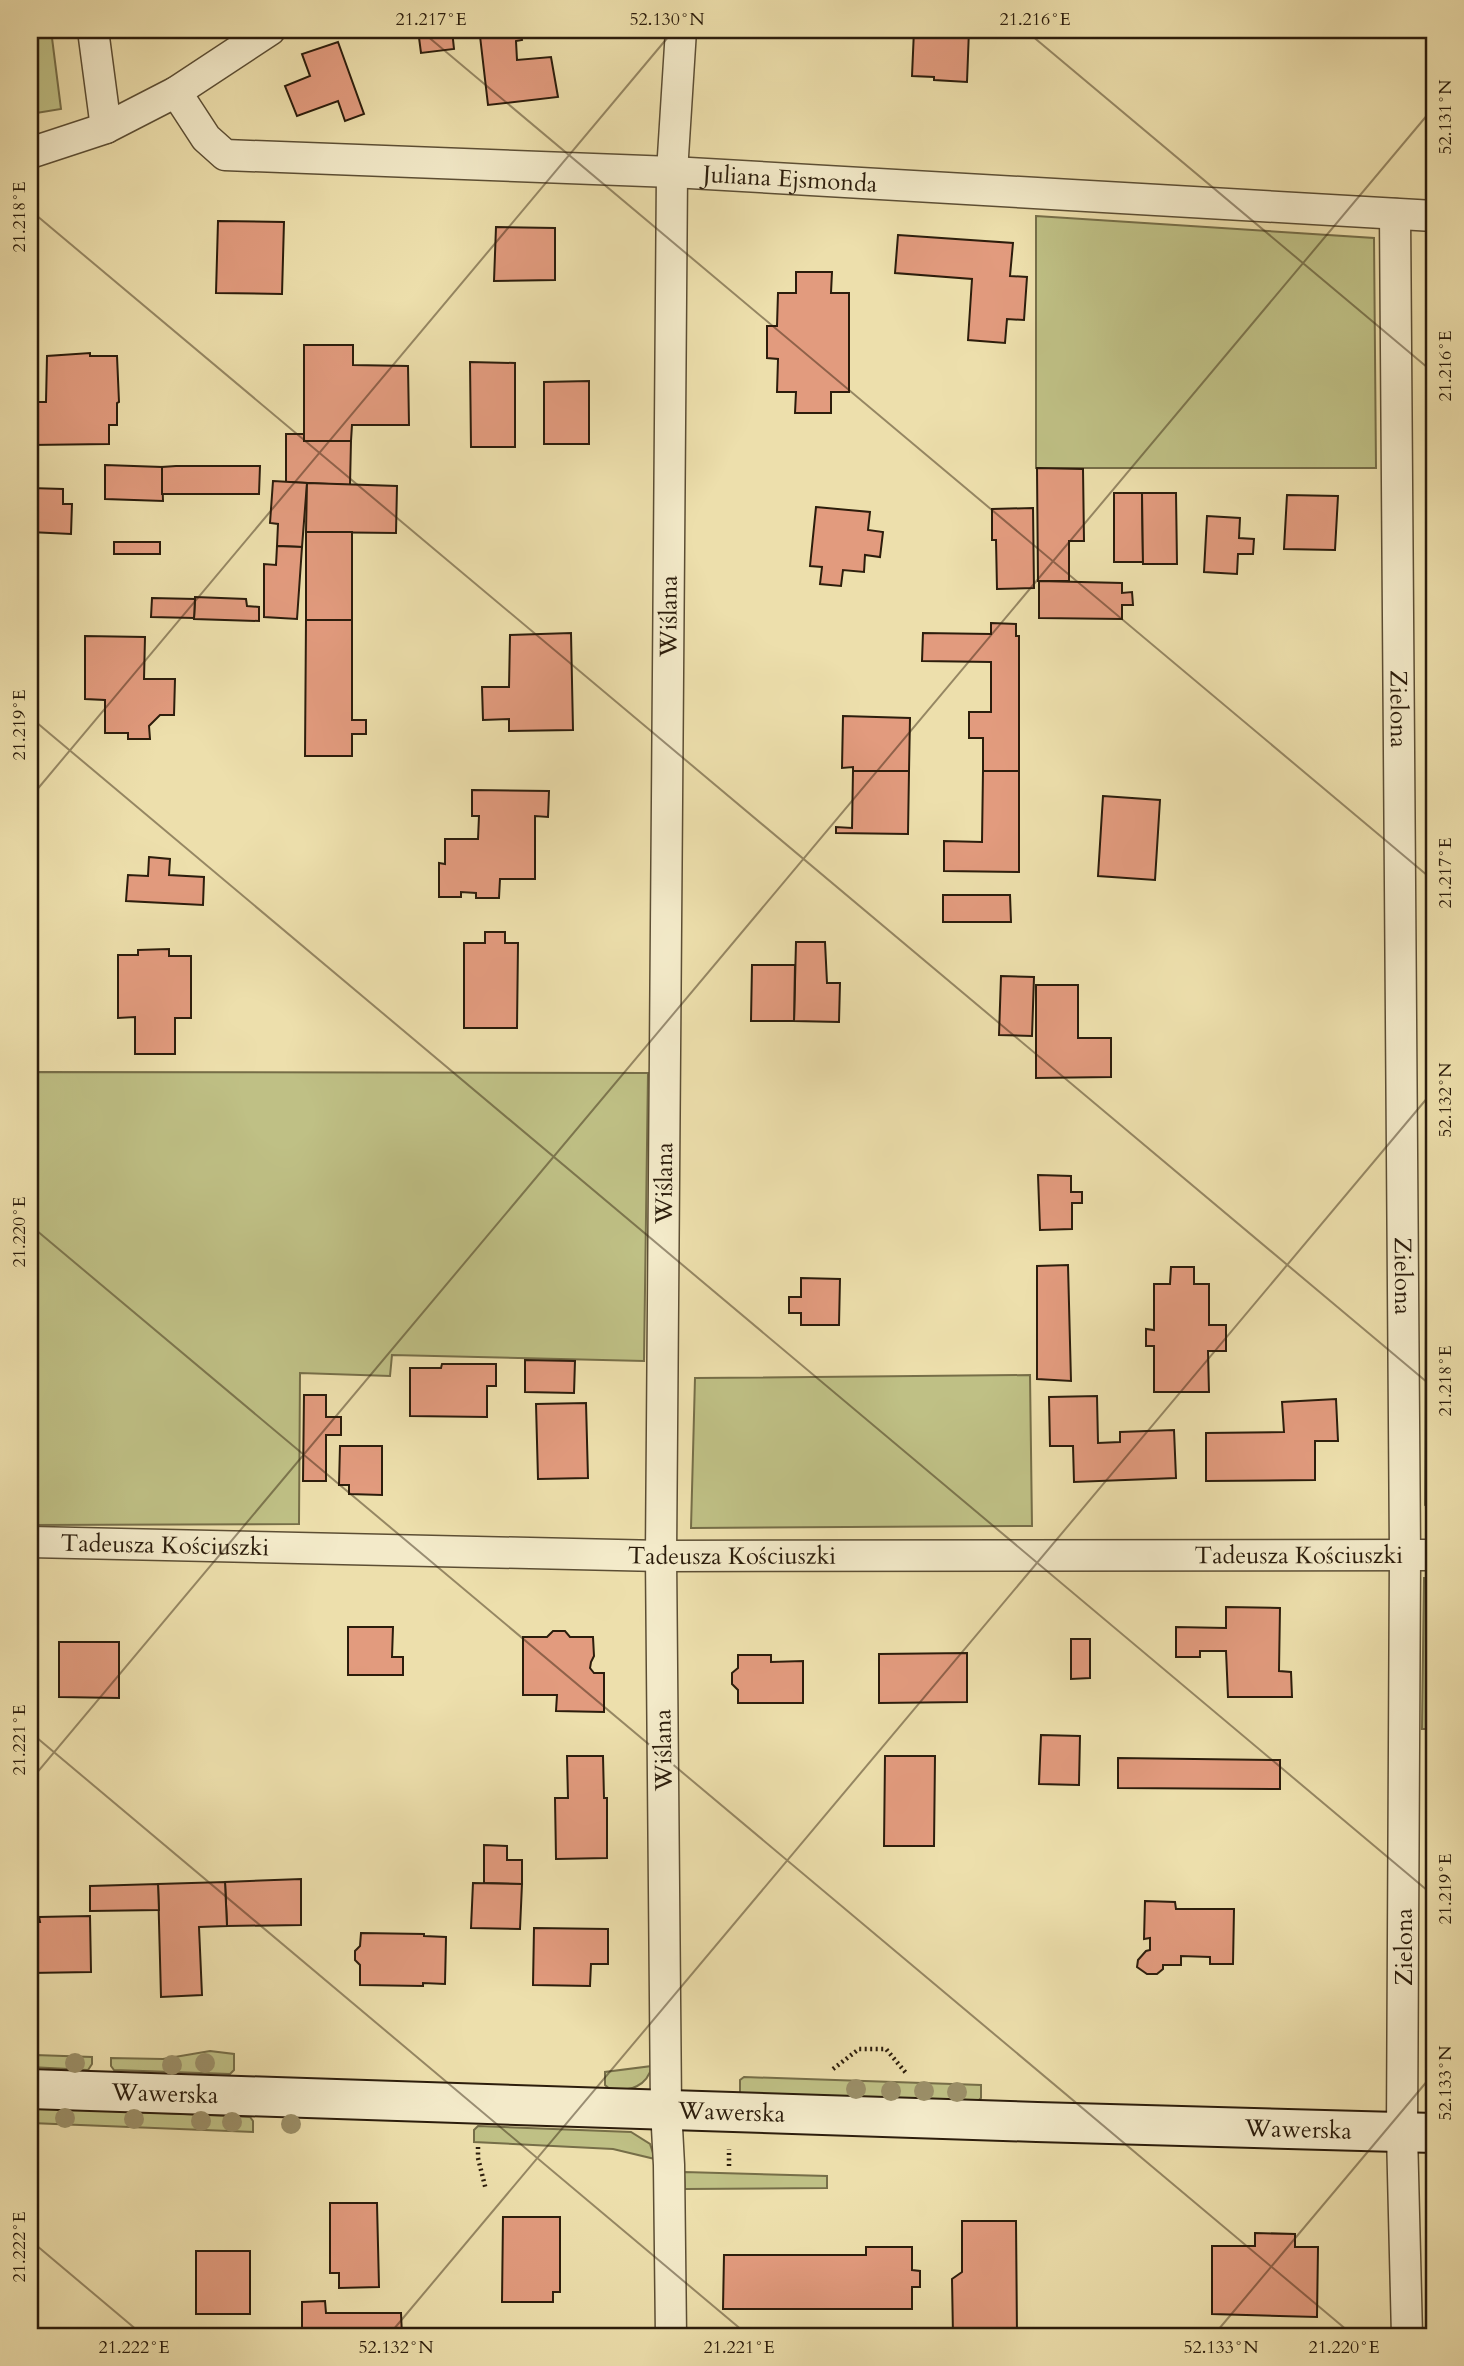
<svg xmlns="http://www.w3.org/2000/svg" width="1464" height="2366" font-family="Cardo,serif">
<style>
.green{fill:#bfc085;stroke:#766e48;stroke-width:2}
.building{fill:#e29b7e;stroke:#2c1d0c;stroke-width:2}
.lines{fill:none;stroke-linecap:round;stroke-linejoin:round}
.street-casing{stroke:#5c4e34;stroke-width:33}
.secondary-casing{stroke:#2c1d0c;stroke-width:42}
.path{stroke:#2c1d0c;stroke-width:4.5;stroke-dasharray:2 3.5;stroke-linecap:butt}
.street{stroke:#f3eac9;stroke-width:30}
.secondary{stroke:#f3eac9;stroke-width:38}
.tree{fill:#9b8f68}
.ticks{fill:none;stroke:#2c1d0c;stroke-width:2;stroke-opacity:0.45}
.labels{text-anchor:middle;stroke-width:6;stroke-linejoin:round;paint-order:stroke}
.street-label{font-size:24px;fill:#2c1d0c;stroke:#f3eac9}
.neatline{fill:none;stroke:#2c1d0c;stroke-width:2.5}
.ticks-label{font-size:18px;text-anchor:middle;fill:#2c1d0c}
</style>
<rect width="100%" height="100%" fill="#eddfac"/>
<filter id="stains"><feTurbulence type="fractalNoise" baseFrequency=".00286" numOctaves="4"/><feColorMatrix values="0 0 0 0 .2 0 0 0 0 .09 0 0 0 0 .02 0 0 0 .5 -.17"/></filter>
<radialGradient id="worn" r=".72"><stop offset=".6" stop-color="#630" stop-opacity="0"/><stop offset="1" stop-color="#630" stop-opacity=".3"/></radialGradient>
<g class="green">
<polygon points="30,30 51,30 61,109 30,114"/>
<polygon points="1036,216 1374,238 1376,468 1036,468"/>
<polygon points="1429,621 1434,621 1434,917 1428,917"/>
<polygon points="30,1072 648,1073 644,1361 392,1355 390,1376 300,1373 299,1524 30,1525"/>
<polygon points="1426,1281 1434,1281 1434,1512 1425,1505"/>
<polygon points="1030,1375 1032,1526 691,1528 695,1378"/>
<polygon points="1424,1578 1434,1578 1434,1729 1422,1729"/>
<polygon points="210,2051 234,2054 234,2070 230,2074 114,2070 111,2066 111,2058 163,2059"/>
<polygon points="35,2055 92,2057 92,2064 88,2070 30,2067 31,2056"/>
<path d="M652,2066c-5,21 -22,25 -41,24l-6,-5v-13z"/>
<polygon points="744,2077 981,2085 981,2098 978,2101 740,2094 740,2080"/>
<polygon points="30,2107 250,2117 253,2121 253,2132 31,2123"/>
<polygon points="478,2126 631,2132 650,2144 655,2159 613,2149 474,2142 474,2130"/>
<polygon points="684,2172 827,2176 827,2188 685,2189"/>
</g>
<g class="building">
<polygon points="418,30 452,30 454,49 421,53"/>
<polygon points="914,30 969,30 967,82 934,80 934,77 912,76"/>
<polygon points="521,33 522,40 516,41 517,60 551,57 558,97 488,105 480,36"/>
<polygon points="338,42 364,114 345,121 338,101 297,116 285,86 310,76 302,54"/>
<polygon points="218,221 284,222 282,294 216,293"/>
<polygon points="496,227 555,228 555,280 494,281"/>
<polygon points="898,235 1013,243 1010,276 1027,277 1024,320 1007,319 1005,343 968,340 972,279 895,273"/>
<polygon points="796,272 832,272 831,293 849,293 849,392 831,392 831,413 795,413 796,392 777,392 778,359 767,358 767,326 777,326 778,293 796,293"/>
<polygon points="304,345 353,345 353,365 408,366 409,425 352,425 351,441 304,441"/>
<polygon points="90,353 90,356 117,356 119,402 117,403 117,425 109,425 109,444 30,445 30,402 46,402 47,356"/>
<polygon points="470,362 515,363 515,447 471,447"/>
<polygon points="589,381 589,444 544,444 544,382"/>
<polygon points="286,434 304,434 304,441 351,441 350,485 286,482"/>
<polygon points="105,465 162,467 163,501 105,499"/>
<polygon points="176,466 260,466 259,494 162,494 162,467"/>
<polygon points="1037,468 1083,469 1084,541 1069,541 1069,581 1038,581"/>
<polygon points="273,481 307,483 302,547 277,546 278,524 270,523"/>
<polygon points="307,483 397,486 396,533 306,532"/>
<polygon points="30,488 63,489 63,504 72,504 71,534 30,532"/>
<polygon points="1114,493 1142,493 1143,562 1114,562"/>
<polygon points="1142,493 1176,493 1177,564 1143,564"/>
<polygon points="1287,495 1338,496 1335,550 1284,549"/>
<polygon points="816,507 870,512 868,530 883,532 880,557 865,555 864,572 843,570 841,586 820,584 822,567 810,566"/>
<polygon points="1033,508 1034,588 997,589 996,540 992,540 992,509"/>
<polygon points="1207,516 1240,518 1239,538 1254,539 1253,554 1238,554 1237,574 1204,572"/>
<rect x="306" y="532" width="46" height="88"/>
<rect x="114" y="542" width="46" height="12"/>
<polygon points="277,546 302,547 297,619 264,617 264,564 276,565"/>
<polygon points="1039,581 1122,583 1122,593 1132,592 1133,605 1122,605 1122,619 1039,618"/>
<polygon points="195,597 246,599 247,606 259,607 259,621 194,619"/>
<polygon points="152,598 195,599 194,618 151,617"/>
<polygon points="306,620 352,620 352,720 366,720 366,734 352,734 352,756 305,756"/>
<polygon points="991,623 1016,624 1016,636 1019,636 1019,771 983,771 983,738 969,738 969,712 991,712 991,662 922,661 923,633 991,634"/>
<polygon points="571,633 573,730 509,731 509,719 483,720 482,687 509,687 510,635"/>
<polygon points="85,636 145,637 144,679 175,679 174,715 160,715 149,726 150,739 128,739 128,733 105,733 105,700 85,699"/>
<polygon points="843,716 910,718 909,771 853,771 853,767 842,768"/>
<polygon points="853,771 909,771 908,834 836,833 836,827 852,828"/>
<polygon points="983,771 1019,771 1019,872 944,871 944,841 982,842"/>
<polygon points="472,790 549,791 548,817 535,816 535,879 500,879 499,898 476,898 476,893 461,892 461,897 439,897 439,863 445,864 445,839 478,839 479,816 472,816"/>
<polygon points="1103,796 1160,800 1155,880 1098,876"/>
<polygon points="149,857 170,859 169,875 204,877 203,905 126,901 128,875 148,876"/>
<polygon points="943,895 1010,895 1011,922 943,922"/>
<polygon points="485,932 505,932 505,943 518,943 517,1028 464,1028 464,943 485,943"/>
<polygon points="796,942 825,942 827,983 840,983 839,1022 794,1021"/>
<polygon points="169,949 169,956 191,956 191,1018 175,1018 175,1054 135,1054 135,1017 118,1018 118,955 138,955 138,950"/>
<polygon points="752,965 795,965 794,1021 751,1021"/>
<polygon points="1001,976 1034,977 1032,1036 999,1035"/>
<polygon points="1036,985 1078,985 1078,1038 1111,1038 1111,1077 1036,1078"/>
<polygon points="1038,1175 1071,1176 1071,1192 1082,1192 1082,1203 1072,1203 1072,1229 1040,1230"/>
<polygon points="1068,1265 1071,1381 1037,1379 1037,1266"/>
<polygon points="1171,1267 1194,1267 1194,1284 1209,1284 1209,1325 1226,1325 1226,1351 1208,1351 1209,1392 1154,1392 1154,1346 1146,1346 1146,1329 1154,1330 1154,1284 1170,1284"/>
<polygon points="801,1278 840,1279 839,1325 801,1325 801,1313 789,1313 789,1297 801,1297"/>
<polygon points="525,1360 575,1361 574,1393 525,1392"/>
<polygon points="442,1364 496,1364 496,1386 487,1386 487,1417 410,1416 410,1368 441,1368"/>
<polygon points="304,1395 326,1395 326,1417 341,1417 341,1435 326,1435 326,1481 303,1481"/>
<polygon points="1097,1396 1098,1443 1120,1442 1120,1432 1174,1430 1176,1478 1074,1482 1073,1446 1050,1446 1049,1397"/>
<polygon points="1336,1399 1338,1441 1315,1441 1315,1480 1206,1481 1206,1433 1284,1432 1282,1402"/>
<polygon points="586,1403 588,1478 538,1479 536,1404"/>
<polygon points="340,1446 382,1446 382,1495 349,1494 349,1485 339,1485"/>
<polygon points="1226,1607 1280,1608 1279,1671 1291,1672 1292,1697 1228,1697 1226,1651 1200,1651 1200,1657 1176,1657 1176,1627 1226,1628"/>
<polygon points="348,1627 393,1627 392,1657 403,1657 403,1675 348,1675"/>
<polygon points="553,1631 565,1631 570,1637 593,1637 594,1656 591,1662 590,1668 594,1673 604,1673 604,1712 556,1711 557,1695 523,1695 523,1637 547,1637"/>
<polygon points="1071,1639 1090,1639 1090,1678 1071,1679"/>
<polygon points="59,1642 119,1642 119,1698 59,1697"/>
<polygon points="967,1653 967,1702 879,1703 879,1654"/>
<polygon points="738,1655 771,1655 771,1662 803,1661 803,1703 738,1703 738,1690 732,1684 732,1673 738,1668"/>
<polygon points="1041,1735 1080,1736 1079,1785 1039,1784"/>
<polygon points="567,1756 603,1756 604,1798 607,1798 607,1858 556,1859 555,1798 568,1798"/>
<polygon points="885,1756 935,1756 934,1846 884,1846"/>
<polygon points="1118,1758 1280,1760 1280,1789 1118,1788"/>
<polygon points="484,1845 507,1846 507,1860 522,1860 522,1884 484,1883"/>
<polygon points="301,1879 301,1925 227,1926 225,1882"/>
<polygon points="225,1882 227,1926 199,1927 202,1995 161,1997 158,1884"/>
<polygon points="473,1883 522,1884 520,1929 471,1928"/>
<polygon points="158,1884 159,1910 90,1911 90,1886"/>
<polygon points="1145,1901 1175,1902 1176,1909 1234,1909 1233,1964 1210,1964 1210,1957 1181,1956 1181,1965 1163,1965 1163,1969 1157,1974 1147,1974 1137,1967 1138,1960 1146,1951 1150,1950 1150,1938 1144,1939"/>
<polygon points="90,1916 91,1972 30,1973 30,1922 40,1922 39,1917"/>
<polygon points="534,1928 608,1929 608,1964 591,1964 590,1986 533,1985"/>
<polygon points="361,1933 424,1934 424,1936 446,1937 445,1984 423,1983 423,1986 360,1985 360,1965 355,1960 355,1951 360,1946"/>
<polygon points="330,2203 377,2203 379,2287 339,2288 339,2273 330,2273"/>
<polygon points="503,2217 560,2217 560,2292 553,2292 553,2302 502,2302"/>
<polygon points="962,2221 1016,2221 1017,2336 953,2336 952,2279 962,2272"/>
<polygon points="1255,2233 1295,2234 1295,2247 1318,2247 1317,2317 1212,2314 1212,2246 1255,2246"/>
<polygon points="866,2247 912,2247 912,2270 920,2271 920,2287 912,2287 912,2309 723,2309 724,2255 866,2255"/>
<rect x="196" y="2251" width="54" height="63"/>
<polygon points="325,2301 326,2313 401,2313 402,2336 302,2336 302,2302"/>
</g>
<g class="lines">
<g class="street-casing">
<g id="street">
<polyline points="93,30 106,128"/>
<path id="s1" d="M176,92l30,46 19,17 447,17 762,44"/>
<polyline points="30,153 106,128 176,92 270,30"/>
<path id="s2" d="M1395,214l10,1341 -3,578 5,203"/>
<path id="s3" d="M30,1542l631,14 773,-1"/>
<path id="s4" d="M671,2336l-2,-171 -3,-56 -5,-553 11,-1384 9,-142"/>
</g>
</g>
<g class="secondary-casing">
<g id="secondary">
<path id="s5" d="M30,2089l1007,33 397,11"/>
</g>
</g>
<g class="path">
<polyline points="833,2069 859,2049 886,2049 906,2073"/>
<polyline points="478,2147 478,2158 486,2190"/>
<polyline points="729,2166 729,2149"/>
</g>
<use href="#street" class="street"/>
<use href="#secondary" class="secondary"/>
</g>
<g class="tree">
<circle cx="75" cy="2063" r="10"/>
<circle cx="205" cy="2063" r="10"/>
<circle cx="172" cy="2065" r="10"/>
<circle cx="856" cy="2089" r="10"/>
<circle cx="891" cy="2091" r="10"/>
<circle cx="924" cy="2091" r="10"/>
<circle cx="957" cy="2092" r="10"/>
<circle cx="65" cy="2118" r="10"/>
<circle cx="134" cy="2119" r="10"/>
<circle cx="201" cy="2121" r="10"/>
<circle cx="232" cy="2122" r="10"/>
<circle cx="291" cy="2124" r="10"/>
</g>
<path class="ticks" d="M420,30l1014,851M1025,30l409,343M30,210l1404,1178M30,717l1404,1179M30,798l644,-768M30,1225l1324,1111M30,1732l719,604M30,1781l1404,-1674M30,2240l114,96M388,2336l1046,-1246M1213,2336l221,-263"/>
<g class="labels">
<g class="street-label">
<text dy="8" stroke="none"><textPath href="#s1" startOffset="646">Juliana Ejsmonda</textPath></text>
<text dy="8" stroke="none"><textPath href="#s4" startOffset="1720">Wiślana</textPath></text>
<text dy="8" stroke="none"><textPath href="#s2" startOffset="495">Zielona</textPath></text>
<text dy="8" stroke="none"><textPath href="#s4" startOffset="1153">Wiślana</textPath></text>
<text dy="8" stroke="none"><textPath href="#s2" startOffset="1062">Zielona</textPath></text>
<text dy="8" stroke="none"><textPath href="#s3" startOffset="135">Tadeusza Kościuszki</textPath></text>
<text dy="8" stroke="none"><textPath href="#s3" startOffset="1269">Tadeusza Kościuszki</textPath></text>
<text dy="8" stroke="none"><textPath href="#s3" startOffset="702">Tadeusza Kościuszki</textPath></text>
<text transform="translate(663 1750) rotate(-91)" y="8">Wiślana</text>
<text transform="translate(1404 1947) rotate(-90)" y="8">Zielona</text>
<text dy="8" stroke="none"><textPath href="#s5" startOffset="135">Wawerska</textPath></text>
<text dy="8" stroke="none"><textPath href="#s5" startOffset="702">Wawerska</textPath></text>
<text dy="8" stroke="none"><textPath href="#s5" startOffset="1269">Wawerska</textPath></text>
</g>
</g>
<rect width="1464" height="2366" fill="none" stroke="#eddfac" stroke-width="77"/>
<rect x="38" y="38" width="1388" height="2290" class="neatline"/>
<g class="ticks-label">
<text x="431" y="25">21.217°E</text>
<text x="667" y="25">52.130°N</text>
<text x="1035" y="25">21.216°E</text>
<text transform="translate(1445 117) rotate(-90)" y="6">52.131°N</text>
<text transform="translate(19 217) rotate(-90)" y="6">21.218°E</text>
<text transform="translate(1445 366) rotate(-90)" y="6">21.216°E</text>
<text transform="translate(19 725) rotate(-90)" y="6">21.219°E</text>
<text transform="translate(1445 873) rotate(-90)" y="6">21.217°E</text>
<text transform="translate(1445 1100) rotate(-90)" y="6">52.132°N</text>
<text transform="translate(19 1232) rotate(-90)" y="6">21.220°E</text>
<text transform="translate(1445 1381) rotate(-90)" y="6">21.218°E</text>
<text transform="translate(19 1740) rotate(-90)" y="6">21.221°E</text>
<text transform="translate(1445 1889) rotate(-90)" y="6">21.219°E</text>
<text transform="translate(1445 2083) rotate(-90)" y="6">52.133°N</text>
<text transform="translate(19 2247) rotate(-90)" y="6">21.222°E</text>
<text x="134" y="2353">21.222°E</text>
<text x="396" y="2353">52.132°N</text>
<text x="739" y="2353">21.221°E</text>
<text x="1221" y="2353">52.133°N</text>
<text x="1344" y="2353">21.220°E</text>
</g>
<rect width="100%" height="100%" filter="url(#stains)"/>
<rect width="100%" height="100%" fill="url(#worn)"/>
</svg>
